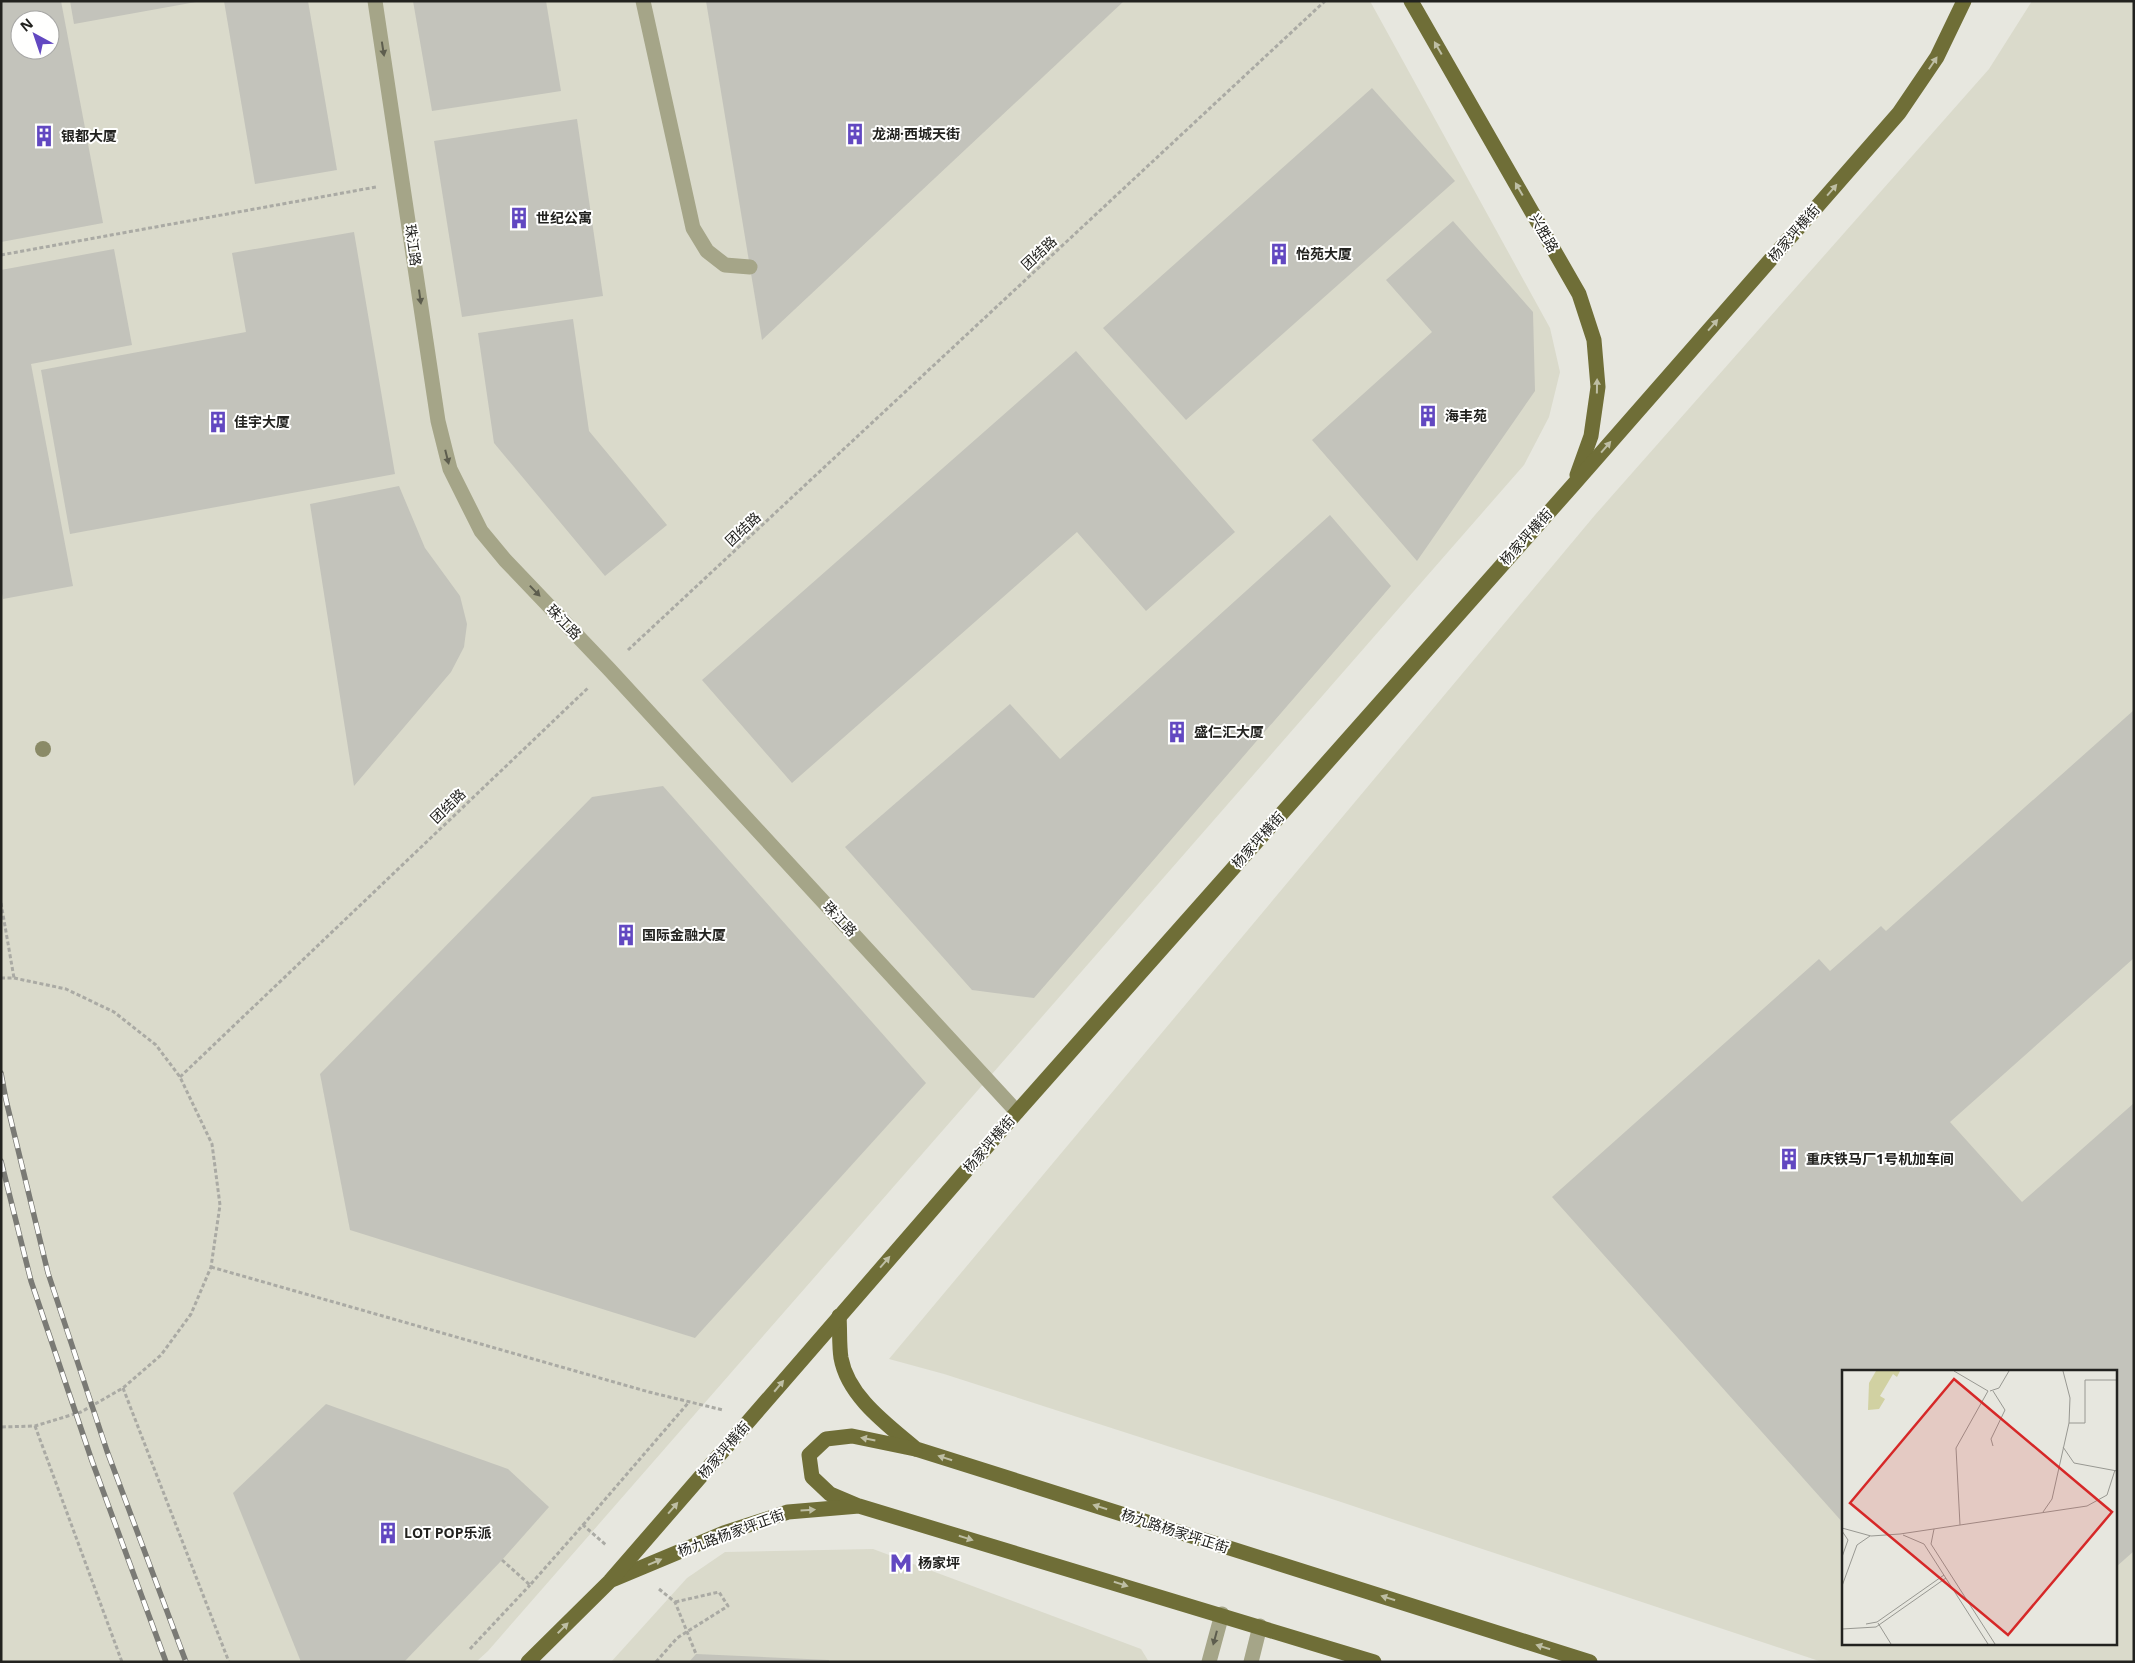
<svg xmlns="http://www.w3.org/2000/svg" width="2135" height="1663" font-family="'Open Sans','Noto Sans SC',sans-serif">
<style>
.built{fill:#dadacb;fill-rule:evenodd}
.building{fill:#c3c3bb;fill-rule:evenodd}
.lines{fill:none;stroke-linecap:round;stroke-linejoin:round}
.path{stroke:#aaaaa4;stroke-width:3;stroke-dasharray:4 2.5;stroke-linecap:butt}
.minor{stroke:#a5a588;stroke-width:15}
.major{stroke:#6f6e37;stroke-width:15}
.rail-casing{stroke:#7a7a75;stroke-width:5.5}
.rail{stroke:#fffffe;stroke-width:4;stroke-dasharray:11;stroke-linecap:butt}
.tree{fill:#8a8a67}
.oneway{fill:#bebea4}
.oneway2{fill:#5d5d4e}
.labels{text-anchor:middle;stroke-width:4;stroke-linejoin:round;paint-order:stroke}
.poi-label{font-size:14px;font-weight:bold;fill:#22221f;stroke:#fffffe;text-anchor:start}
.street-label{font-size:14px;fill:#22221f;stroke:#fffffe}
.inset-road{fill:none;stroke:#989892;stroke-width:1}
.view{fill:#d62828;fill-opacity:0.15;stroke:#d62828;stroke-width:2.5}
.inset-edge{fill:none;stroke:#22221f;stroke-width:2.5}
</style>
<rect width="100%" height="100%" fill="#e7e7df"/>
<g class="built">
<path d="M1,1h1369l180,327 10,44 -11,45 -25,48 -1036,1186 -12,11h-475zM20,20h30v30h-30z"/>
<path d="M2032,1h102v1661h-312l-487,-162 -391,-126 -55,-15 706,-844 394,-446zM1844,1372h272v272h-272z"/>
<polygon points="873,1549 1141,1649 1149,1662 611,1662 687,1578 725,1552"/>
</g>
<g class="building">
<path d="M1,1h60l42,222 -102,19zM20,20h30v30h-30z"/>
<polygon points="70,1 196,1 196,2 74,24"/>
<polygon points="224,1 308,1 337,170 255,184"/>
<polygon points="413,1 546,1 561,91 432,111"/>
<polygon points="706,1 1124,1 762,340"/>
<polygon points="1372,88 1455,181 1186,420 1103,328"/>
<polygon points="577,119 603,296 462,317 434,141"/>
<polygon points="1453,221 1533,312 1535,391 1417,561 1312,440 1432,332 1386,280"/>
<polygon points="354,232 395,474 70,534 41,370 246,332 232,253"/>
<polygon points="114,249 132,345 31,364 73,586 3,599 1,588 1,270"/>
<polygon points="573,319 589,431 667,525 605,576 494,443 478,333"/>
<polygon points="1076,351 1235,532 1146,611 1077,532 792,783 702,680"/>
<polygon points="399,486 425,548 460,596 467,624 464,647 451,672 354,786 310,504"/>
<polygon points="1330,515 1391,586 1034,998 972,990 845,847 1010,704 1060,759"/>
<polygon points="2134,710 2134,958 1950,1122 2022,1202 2134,1103 2134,1551 2116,1567 2116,1372 1844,1372 1844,1524 1552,1197 1819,959 1830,971 1881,926 1886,931"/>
<polygon points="663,786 926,1083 695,1338 350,1230 320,1074 592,797"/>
<polygon points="326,1404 508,1469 549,1507 502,1560 404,1662 301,1662 233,1493"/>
<polygon points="696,1654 829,1660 829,1662 689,1662"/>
</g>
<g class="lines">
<g class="path">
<polyline points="1,255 376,187"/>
<polyline points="628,650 1325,1"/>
<polyline points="1,903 14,978"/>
<polyline points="1,978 14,978 66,989 114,1012 156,1045 180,1077 212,1144 220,1205 211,1267 191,1314 161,1355 123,1388 81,1412 35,1426 1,1427"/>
<polyline points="180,1077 589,687"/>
<polyline points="211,1267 649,1392 723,1410"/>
<polyline points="123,1388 229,1662"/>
<polyline points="35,1426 122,1662"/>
<polyline points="583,1525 689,1402"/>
<polyline points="502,1560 530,1585 583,1525 606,1545"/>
<polyline points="659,1589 675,1602 696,1654"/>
<polyline points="470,1649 530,1585"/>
<polyline points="656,1662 677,1638 728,1606 719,1592 675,1602"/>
</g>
<g class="minor">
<polyline points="375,1 438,421 450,469 481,531 505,560 609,669 1017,1112"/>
<polyline points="643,1 693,228 707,251 725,265 750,267"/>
<polyline points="1209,1662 1222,1614"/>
<polyline points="1251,1662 1260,1626"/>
</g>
<g class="major">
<polyline points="1411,1 1579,294 1594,340 1598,387 1591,436 1577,475"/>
<path d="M839,1316c1,14 0,29 2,42 7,39 47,67 75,91l674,213"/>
<polyline points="856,1505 830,1494 812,1477 809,1455 826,1439 852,1436 915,1449"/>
<polyline points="614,1579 724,1533 788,1512 859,1506 1374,1662"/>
<polyline points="528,1662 610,1581 1017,1112 1574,484 1899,113 1937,57 1964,1"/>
</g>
<g class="rail-casing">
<g id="rail">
<polyline points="1,1073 6,1100 48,1273 107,1451 186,1662"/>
<polyline points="1,1161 31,1281 92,1461 166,1662"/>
</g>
</g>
<use href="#rail" class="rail"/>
</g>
<circle class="tree" cx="43" cy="749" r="8"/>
<defs><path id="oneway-solid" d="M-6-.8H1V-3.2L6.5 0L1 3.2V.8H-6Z" transform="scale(1.25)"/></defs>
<g class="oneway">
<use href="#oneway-solid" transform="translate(1438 48) rotate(-120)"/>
<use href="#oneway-solid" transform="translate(1933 63) rotate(-56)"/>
<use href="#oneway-solid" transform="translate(1519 189) rotate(-120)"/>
<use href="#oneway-solid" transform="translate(1832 190) rotate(-49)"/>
<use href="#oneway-solid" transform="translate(1713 325) rotate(-49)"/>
<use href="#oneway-solid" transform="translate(1597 386) rotate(-89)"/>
<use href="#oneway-solid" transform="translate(1606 447) rotate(-49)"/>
<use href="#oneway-solid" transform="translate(885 1262) rotate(-49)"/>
<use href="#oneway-solid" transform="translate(779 1386) rotate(-50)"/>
<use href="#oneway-solid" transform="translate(868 1439) rotate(-169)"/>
<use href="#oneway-solid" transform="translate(945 1458) rotate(-162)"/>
<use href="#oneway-solid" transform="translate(1100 1507) rotate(-162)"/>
<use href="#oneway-solid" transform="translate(673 1508) rotate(-49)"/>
<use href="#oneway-solid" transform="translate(808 1510) rotate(-4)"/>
<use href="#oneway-solid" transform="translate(966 1538) rotate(17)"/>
<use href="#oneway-solid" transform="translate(655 1562) rotate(-23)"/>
<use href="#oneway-solid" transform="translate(1121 1584) rotate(17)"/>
<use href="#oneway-solid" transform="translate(1388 1598) rotate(-162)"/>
<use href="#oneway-solid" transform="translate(563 1628) rotate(-45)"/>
<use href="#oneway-solid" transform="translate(1543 1647) rotate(-162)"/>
</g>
<g class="oneway2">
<use href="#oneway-solid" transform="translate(383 49) rotate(81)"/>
<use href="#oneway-solid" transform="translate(420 297) rotate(82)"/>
<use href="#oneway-solid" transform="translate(447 457) rotate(76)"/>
<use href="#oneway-solid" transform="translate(535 591) rotate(46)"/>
<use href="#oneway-solid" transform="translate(1215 1638) rotate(105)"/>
</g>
<defs>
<g id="building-bare" transform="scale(1.725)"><path d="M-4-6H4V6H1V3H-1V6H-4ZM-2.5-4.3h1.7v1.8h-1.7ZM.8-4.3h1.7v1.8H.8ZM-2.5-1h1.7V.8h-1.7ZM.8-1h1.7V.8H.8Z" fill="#6248c1" stroke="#fffffe" stroke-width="2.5" paint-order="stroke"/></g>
<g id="metro-bare" transform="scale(1.725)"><path d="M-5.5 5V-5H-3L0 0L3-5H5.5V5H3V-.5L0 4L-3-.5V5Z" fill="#6248c1" stroke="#fffffe" stroke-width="2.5" paint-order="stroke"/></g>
</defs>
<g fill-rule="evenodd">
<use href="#building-bare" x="855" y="134"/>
<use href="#building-bare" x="44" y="136"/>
<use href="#building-bare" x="519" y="218"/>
<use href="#building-bare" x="1279" y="254"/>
<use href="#building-bare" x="1428" y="416"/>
<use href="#building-bare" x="218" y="422"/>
<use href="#building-bare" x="1177" y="732"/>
<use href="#building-bare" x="626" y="935"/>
<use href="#building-bare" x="1789" y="1159"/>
<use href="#building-bare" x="388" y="1533"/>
<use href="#metro-bare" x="901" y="1563"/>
</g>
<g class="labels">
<g class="poi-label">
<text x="872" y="139">龙湖·西城天街</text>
<text x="61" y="141">银都大厦</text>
<text x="536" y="223">世纪公寓</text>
<text x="1296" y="259">怡苑大厦</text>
<text x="1445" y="421">海丰苑</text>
<text x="234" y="427">佳宇大厦</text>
<text x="1194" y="737">盛仁汇大厦</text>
<text x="642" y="940">国际金融大厦</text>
<text x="1806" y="1164">重庆铁马厂1号机加车间</text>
<text x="404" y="1538">LOT POP乐派</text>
<text x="918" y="1568">杨家坪</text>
</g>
<g class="street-label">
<text transform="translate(1544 233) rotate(60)" y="5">兴胜路</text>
<text transform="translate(1794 233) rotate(-49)" y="5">杨家坪横街</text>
<text transform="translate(413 245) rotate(82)" y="5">珠江路</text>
<text transform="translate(1039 253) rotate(-43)" y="5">团结路</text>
<text transform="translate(743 529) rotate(-43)" y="5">团结路</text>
<text transform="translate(1526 537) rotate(-48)" y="5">杨家坪横街</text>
<text transform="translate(564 622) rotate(46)" y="5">珠江路</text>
<text transform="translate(448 806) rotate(-44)" y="5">团结路</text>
<text transform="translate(1258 840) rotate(-48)" y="5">杨家坪横街</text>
<text transform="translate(840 919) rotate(47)" y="5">珠江路</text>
<text transform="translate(989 1144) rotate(-49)" y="5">杨家坪横街</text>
<text transform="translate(724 1450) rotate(-49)" y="5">杨家坪横街</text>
<text transform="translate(1175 1531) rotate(18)" y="5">杨九路杨家坪正街</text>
<text transform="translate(731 1533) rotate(-20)" y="5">杨九路杨家坪正街</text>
</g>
</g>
<g transform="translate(1842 1370)">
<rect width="275" height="275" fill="#e7e7df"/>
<path d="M34,1h24l-3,6 -4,-3 -13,22 5,3 -6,10 -11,1 1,-27z" fill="#d1d1a2"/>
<path class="inset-road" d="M112,1l34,20 -32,57 4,77M148,21l9,-3 10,-17M227,53h16v-43h32M151,76l-2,-7 14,-29 -12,-19M221,77l11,16 43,8M201,142l9,-13 17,-76 1,-25 -7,-27M0,158l29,8 29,-2 187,-28 20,-11 8,-25M92,159l-3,15 64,100M0,161l6,9 -6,17M61,165l21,9 64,100M0,216l15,-41 13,-9M36,253l13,21M24,254l11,-2 67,-47M0,259l34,-2 70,-49"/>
<path class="view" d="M112,9l158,133 -104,123 -158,-132z"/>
<rect width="275" height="275" class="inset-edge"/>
</g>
<rect width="2135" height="1663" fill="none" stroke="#22221f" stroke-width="5"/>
<g transform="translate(35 35) rotate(320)"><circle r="24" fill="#fffffe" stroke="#a7a7a5"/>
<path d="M0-4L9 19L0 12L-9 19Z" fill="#6248c1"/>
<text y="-8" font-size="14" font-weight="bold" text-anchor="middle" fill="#22221f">N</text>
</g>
</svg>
